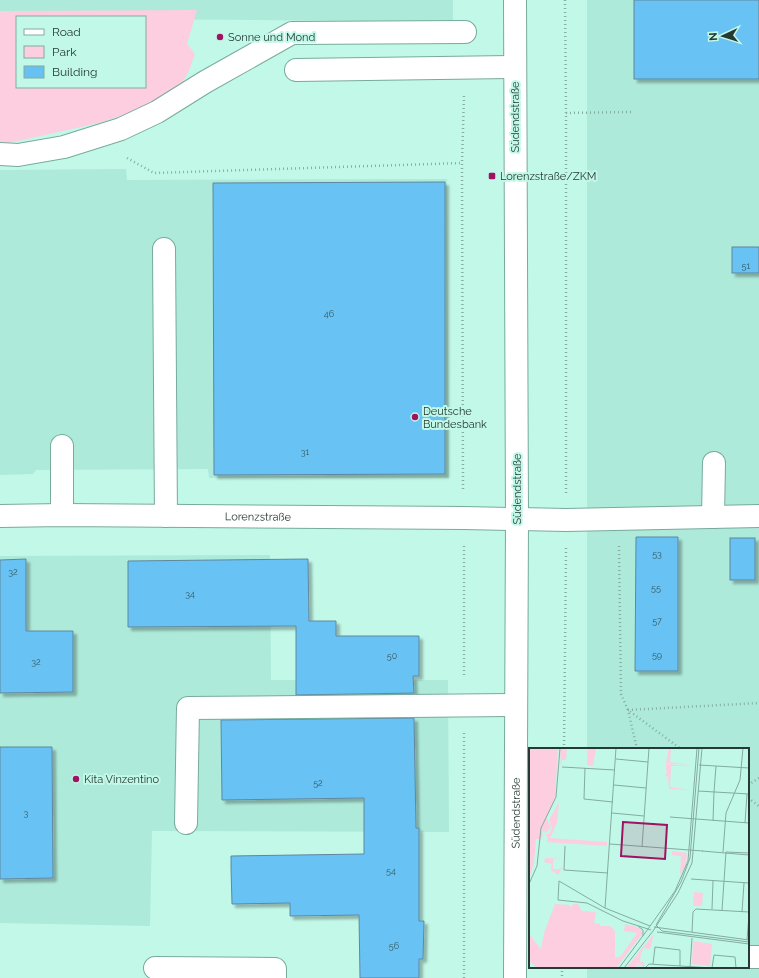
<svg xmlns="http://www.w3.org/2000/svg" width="759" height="978" font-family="Raleway,sans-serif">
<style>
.built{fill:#adead9}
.green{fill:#fccedf;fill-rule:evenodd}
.building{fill:#67c2f3;stroke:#5f88a0;filter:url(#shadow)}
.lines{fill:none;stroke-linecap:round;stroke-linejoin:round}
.minor-casing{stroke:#78ab9c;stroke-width:24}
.path{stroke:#86afa2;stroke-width:2.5;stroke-dasharray:1 3;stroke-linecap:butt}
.minor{stroke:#fff;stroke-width:22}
.poi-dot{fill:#9f1460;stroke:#c2f8e7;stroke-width:1.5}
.labels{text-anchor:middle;stroke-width:4;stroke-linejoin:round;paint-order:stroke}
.number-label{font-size:9px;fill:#365c64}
.poi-label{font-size:11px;fill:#253a34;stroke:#c2f8e7;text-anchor:start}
.street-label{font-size:11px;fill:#253a34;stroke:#c2f8e7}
.inset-road{fill:none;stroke:#83ac9f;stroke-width:1}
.view{fill:#9f1460;fill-opacity:0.15;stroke:#9f1460;stroke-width:2}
.inset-edge{fill:none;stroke:#253a34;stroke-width:2}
</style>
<defs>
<filter id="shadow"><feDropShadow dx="3.5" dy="3.5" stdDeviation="1" flood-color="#0004"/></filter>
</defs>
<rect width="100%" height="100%" fill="#c2f8e7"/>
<g class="built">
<polygon points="0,0 453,0 453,22 145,19 145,17 0,17"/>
<polygon points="587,0 759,0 759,978 587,978 587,967 748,967 748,749 587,749"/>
<polygon points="126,169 127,180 447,179 449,478 209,478 208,469 36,470 33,474 0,475 0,170"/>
<polygon points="270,555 271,680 448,680 449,832 152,831 150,926 0,923 0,556"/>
</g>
<path class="green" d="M197,10l-10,34 8,10 -7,19 -10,16 -25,16 -54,18 -99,22v-134zM17,17h128v70h-128z"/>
<g class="building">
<rect x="634" y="0" width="125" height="79"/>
<polygon points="445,182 445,474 214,475 213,183"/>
<rect x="732" y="247" width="27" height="26"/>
<polygon points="636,537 678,537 678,671 635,671"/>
<rect x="730" y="538" width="25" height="42"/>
<polygon points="26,559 26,631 73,631 73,692 0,693 0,560"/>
<polygon points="308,559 309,621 336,621 336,636 419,636 419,676 413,676 414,693 296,695 296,626 128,627 128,561"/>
<polygon points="414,718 416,828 419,828 419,921 424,921 423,959 419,959 419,978 360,978 359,915 290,916 290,903 232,904 231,868 231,856 364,854 364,798 222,800 221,720"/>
<polygon points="0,747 52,747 53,878 0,879"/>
</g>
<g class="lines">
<g class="minor-casing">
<g id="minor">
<polyline points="296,70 515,67"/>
<polyline points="0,154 18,155 64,147 121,129 157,112 205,82 292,33 465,32"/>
<polyline points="164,249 166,516"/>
<polyline points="62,515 62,446"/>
<path id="s1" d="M0,516l62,-1 402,3 102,2 193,-4"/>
<polyline points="713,517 714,463"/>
<polyline points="186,823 188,708 515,705"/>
<polyline points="748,957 759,957"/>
<polyline points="155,968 275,969 275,978"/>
<path id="s2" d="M515,978l2,-458 -2,-520"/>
</g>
</g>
<g class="path">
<polyline points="565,0 566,113 566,493"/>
<polyline points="566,113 631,112"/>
<polyline points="127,158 154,173 462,163"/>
<polyline points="463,489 462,163 464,96"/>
<polyline points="464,546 464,677"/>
<polyline points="619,546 621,694 628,710 681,749"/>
<polyline points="564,749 566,548"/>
<polyline points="637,749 628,710 759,703"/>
<polyline points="748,785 759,778"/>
<polyline points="748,798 759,806"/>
<polyline points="562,967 562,978"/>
<polyline points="464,978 464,732"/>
</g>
<use href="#minor" class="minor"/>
</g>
<g class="poi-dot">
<circle cx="220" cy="37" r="4"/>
<rect x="488" y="172" width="8" height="8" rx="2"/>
<circle cx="415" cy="417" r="4"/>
<circle cx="76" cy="779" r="4"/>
</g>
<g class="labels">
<g class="number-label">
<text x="746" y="269">51</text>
<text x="329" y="317">46</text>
<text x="305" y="455">31</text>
<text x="657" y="557">53</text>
<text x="13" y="575">32</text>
<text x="656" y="591">55</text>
<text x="190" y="597">34</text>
<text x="657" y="624">57</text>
<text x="657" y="658">59</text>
<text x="392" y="659">50</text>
<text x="36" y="665">32</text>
<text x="318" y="786">52</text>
<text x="26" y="816">3</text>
<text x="391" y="874">54</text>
<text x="394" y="949">56</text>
</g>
<g class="poi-label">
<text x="228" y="41">Sonne und Mond</text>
<text x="500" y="180">Lorenzstraße/ZKM</text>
<text x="423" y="415">Deutsche<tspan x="423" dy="13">Bundesbank</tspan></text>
<text x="84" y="783">Kita Vinzentino</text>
</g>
<g class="street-label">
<text transform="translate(515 117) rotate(-90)" y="4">Südendstraße</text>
<text transform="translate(517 489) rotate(-90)" y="4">Südendstraße</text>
<text dy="4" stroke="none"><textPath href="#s1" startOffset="258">Lorenzstraße</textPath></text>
<text dy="4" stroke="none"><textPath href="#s2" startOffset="165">Südendstraße</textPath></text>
</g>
</g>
<g transform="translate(529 748)">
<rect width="220" height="220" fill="#c2f8e7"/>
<path d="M0,0h29l-3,49 -17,38 3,-5 2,5 -2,4h-5l-2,24 -5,16zM31,0h7l-1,12h-4l-1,8zM59,0h8l-3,18 -6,-1zM140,0h2l-1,14 21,3 -25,-2zM137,16l27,2h-22l-1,21 21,3 -22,-1 -1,-13 -3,1 3,-8 -2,2zM30,54l-2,21 -7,15 57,4v4l-60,-4 1,-5 -3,-3h4l3,-6 -3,-8zM17,69l5,11 -6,5v-3l-1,3 -3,-4zM143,103l15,2 -1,12 -6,10 1,-19 -9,-1zM16,110l17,1h-8l-1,3v7h7l3,-3 -5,9 -7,-5 1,-6 -8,-2zM165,144l9,1 -1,13h-9zM26,156l15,1 1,3 2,-4h5l4,7 14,1 -2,11 6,1v2h10l5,5v27l6,-2 16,-23 -13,-2 1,-7 15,4 3,5 -27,35h-79l-8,-7v-27l12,15 3,-16zM125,186l-4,15 -6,-1 -3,5 -1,9h4v6l-4,-4 -1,4 -1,-4 4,-1h-5l-1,5h-10l11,-13 2,7 -2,-8zM164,193l19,3 -2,22 -18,-2z" fill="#fccedf"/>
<path class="inset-road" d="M170,0l-9,110 -9,24 -25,43 6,6 87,11M87,11l32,3M170,17l50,3M33,19l53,3M56,20l-1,31 29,3M85,37l32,3M169,43l51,3M185,44l2,-26M83,65l32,3M141,69l79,6M184,73l1,-29M216,75l2,-29M81,96l93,7M36,98l-1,24 44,3M113,99l7,-99M173,103l47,4M194,104l3,-39 14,-33 3,-32M197,104l23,1M162,131l58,4M0,136l8,-18 4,-38 15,-31 4,-49M76,160l11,-160M183,161l1,-28M193,162l4,-58M213,164l2,-29M109,178l5,4v6M125,179l95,13M119,181l-25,-8 -36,-18 -29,-3 1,-19 46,27 45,18M122,182l-3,-1 27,-38 13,-30 9,-113M124,183l25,-38 14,-30 10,-115M128,184l92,12M163,184l1,-20 3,-3 53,3M218,192l2,-25M124,216l2,-17 25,3v16M90,220l29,-39M95,220l29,-37M116,220l4,-4 63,4M161,220l2,-30M183,220l2,-13 21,2 1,11"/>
<path class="view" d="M94,74l44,3 -2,34 -44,-3z"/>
<rect width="220" height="220" class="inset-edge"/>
</g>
<rect x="16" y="16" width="130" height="72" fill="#c2f8e7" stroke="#83ac9f"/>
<rect x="24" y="29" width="20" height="6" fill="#ffffff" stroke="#83ac9f"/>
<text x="52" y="36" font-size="12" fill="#253a34">Road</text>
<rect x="24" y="46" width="20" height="12" fill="#fccedf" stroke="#83ac9f"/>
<text x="52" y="56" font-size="12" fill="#253a34">Park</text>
<rect x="24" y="66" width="20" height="12" fill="#67c2f3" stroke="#83ac9f"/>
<text x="52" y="76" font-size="12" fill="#253a34">Building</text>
<g transform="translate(723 36) rotate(266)" stroke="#c2f8e7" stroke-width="3" paint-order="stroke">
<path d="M0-3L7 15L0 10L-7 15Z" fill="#253a34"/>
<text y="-6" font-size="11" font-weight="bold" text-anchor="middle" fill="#253a34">N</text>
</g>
</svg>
